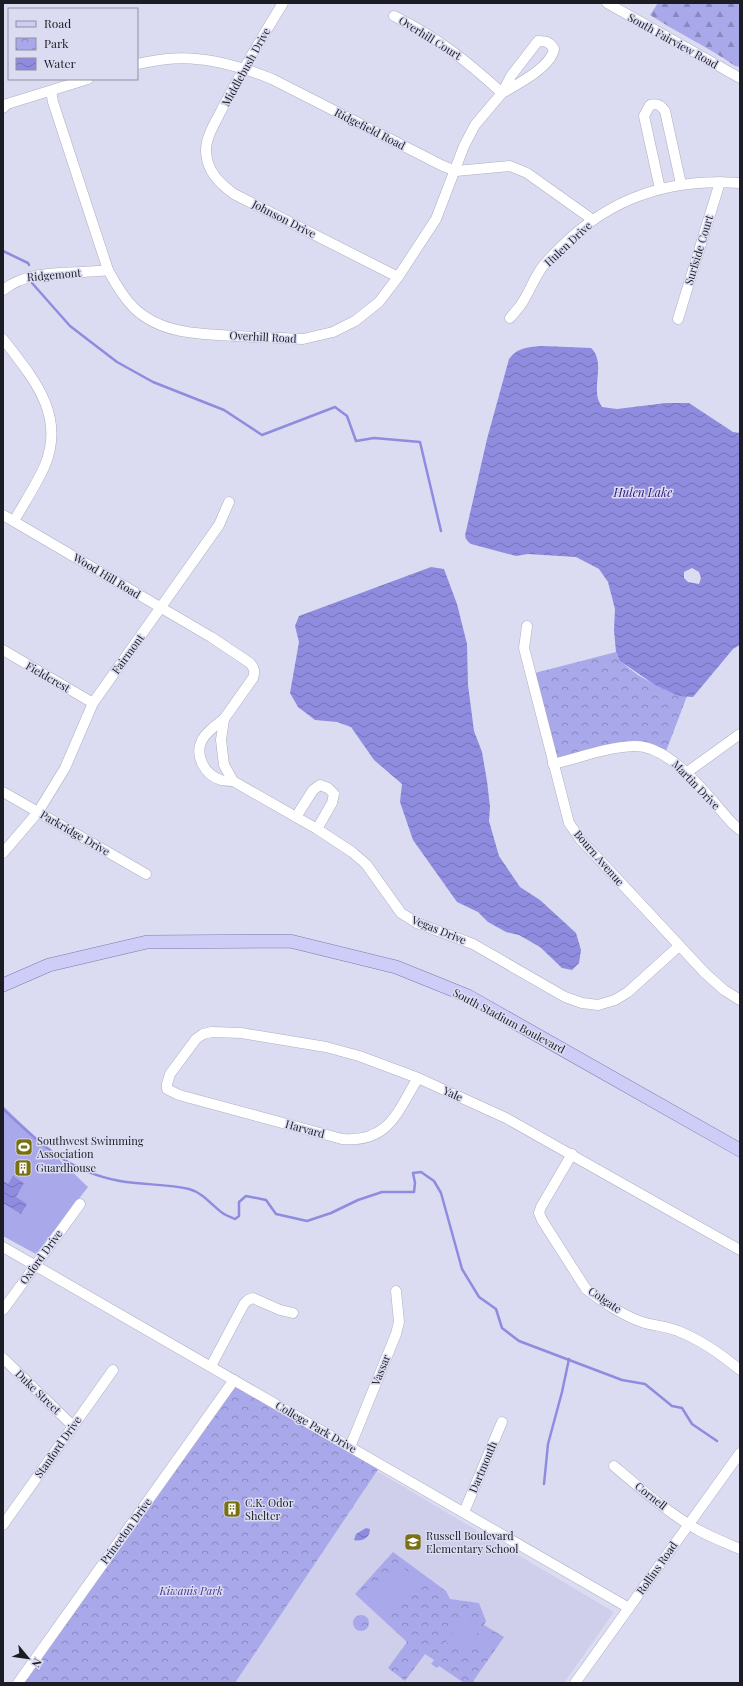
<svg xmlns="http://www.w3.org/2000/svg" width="743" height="1686" font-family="'Playfair Display',serif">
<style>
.built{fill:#cfcfeb}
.forest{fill:url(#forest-firs)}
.park{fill:url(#park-crowns)}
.pitch{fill:#a9a8eb}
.water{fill:url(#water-waves);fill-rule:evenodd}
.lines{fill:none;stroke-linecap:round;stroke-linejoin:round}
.stream{stroke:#8f8cdf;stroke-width:2.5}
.minor-casing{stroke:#adaec1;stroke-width:11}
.major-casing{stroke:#7a7aab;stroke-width:14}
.minor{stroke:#fff;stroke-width:10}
.major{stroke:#cecdf8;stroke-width:13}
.labels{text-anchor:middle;stroke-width:3;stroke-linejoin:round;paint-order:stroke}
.street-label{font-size:11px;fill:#1c1c24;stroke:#dbdcf1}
.poi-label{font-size:11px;fill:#1c1c24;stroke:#dbdcf1;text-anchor:start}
.park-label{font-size:11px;font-style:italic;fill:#433494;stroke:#dbdcf1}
.water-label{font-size:12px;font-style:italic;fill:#2e1678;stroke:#dbdcf1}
</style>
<defs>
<pattern id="forest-firs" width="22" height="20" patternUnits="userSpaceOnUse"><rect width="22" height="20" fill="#a9a8eb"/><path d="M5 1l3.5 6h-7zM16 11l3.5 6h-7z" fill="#8988be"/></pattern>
<pattern id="park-crowns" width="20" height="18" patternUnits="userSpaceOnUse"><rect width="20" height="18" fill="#a9a8eb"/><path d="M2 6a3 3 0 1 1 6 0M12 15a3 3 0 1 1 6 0" fill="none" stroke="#8988be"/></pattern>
<pattern id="water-waves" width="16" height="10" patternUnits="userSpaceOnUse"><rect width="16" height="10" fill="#8f8cdf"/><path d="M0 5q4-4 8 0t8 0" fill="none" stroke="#7472b5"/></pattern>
</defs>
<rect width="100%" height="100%" fill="#dbdcf1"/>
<polygon class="built" points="377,1471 614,1612 564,1683 235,1683"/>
<path class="forest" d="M658,3h82v64l-5,-1c-27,-19 -57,-33 -85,-51z"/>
<g class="park">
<path d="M616,652c3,17 55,43 71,44l-22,58 -15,-7 -96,16 -23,-89z"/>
<polygon points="234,1380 381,1465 235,1683 18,1683"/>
<polygon points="393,1552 446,1591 450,1599 479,1603 486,1621 484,1625 504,1637 474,1680 474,1683 464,1683 439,1666 437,1668 431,1664 434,1660 425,1654 405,1681 388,1668 407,1642 355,1594"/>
<circle cx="361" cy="1623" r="8"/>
</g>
<g class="pitch">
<polygon points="3,1106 88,1187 36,1254 3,1236"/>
<polygon points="402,1567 419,1579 387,1619 365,1596 365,1590 376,1579 385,1587"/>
<polygon points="465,1616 482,1627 473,1639 456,1628"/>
<polygon points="483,1628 500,1639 492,1651 475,1640"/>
<polygon points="455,1630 472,1641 464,1653 446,1642"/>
</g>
<g class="water">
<path d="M543,346l48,2c12,11 5,30 6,44 0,6 2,10 5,15l15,2 49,-6h23l44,29 7,1v212l-7,4 -40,48 -14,-1 -24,-11 -35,-24 -4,-9 -2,-22 1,-21 -7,-27 -9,-13 -23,-12 -48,-3 -12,2 -45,-12c-5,-4 -7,-6 -5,-13l21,-92 22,-80c9,-12 20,-12 34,-13zM692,568l7,4 2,6 -2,6 -11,-2 -4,-4v-6z"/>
<polygon points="431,567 444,569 457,604 467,644 468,685 474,731 482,752 487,781 490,807 489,821 499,856 520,887 540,900 576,933 581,950 579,963 572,970 562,968 540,947 519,935 506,932 488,922 478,912 457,902 413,840 400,802 402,784 374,760 351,727 337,722 315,720 298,707 290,693 299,642 295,626 299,616"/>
<polygon points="13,1176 24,1183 16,1197 27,1204 21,1214 3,1203 3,1181 8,1184"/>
<path d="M366,1528l4,1c0,9 -8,13 -16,11l2,-6z"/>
</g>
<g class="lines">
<g class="stream">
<polyline points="3,251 28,263 29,265"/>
<polyline points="32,283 70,326 117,362 153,382 224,410 262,435 335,407 347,416 356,441 374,438 420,442 441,531"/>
<path d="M3,1109c36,34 66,63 117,72 23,4 47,3 69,8 15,4 23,17 35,25 3,2 7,3 11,5l4,-3v-14l7,-6 20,4 10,14 31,7 24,-8 27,-13 24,-8h32l1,-9 -2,-10 8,-1 13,9 7,12 21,76 17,28 17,12 6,19 17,13 103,39 23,4 27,22 10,2 10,16 25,17"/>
<polyline points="544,1484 548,1444 562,1392 569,1359"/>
</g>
<g class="minor-casing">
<g id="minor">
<path d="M283,3c-21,34 -41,68 -60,104 -6,13 -18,30 -17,45 1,19 13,31 28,42l164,83"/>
<polyline points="607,3 740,78"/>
<path d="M137,64c10,-2 20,-4 30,-5 35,-4 73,7 105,20l171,87 13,5 54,-5 17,7 66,47"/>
<path d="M51,91l2,11 55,168c7,13 15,27 26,38 27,26 65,26 101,28 23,1 45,2 68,3l30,-7 22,-11 24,-19 19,-25 38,-58 28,-73 11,-21 27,-32 9,-17 27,-35c8,0 12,1 16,8 -3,18 -36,35 -52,44 -34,-31 -65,-56 -108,-77"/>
<polyline points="3,108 7,104 88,79"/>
<path d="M660,189l-16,-73 6,-11c7,-2 11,0 15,6l16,73"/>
<path d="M3,290c29,-23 70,-15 105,-20"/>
<path d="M510,318c4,-5 9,-10 12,-15 8,-12 12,-25 21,-37 53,-62 116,-89 197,-83"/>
<polyline points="678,319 720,182"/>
<path d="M3,339c29,38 63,75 42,126 -8,19 -21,38 -31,56"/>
<path d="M3,515l208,122 39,26c5,6 5,9 3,15l-29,41 -3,21 3,25 9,16 84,48 35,23 14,12 35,49 16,10 56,21 92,53 17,6 16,2 17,-5 13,-8 51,-46"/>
<polyline points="527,626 524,648 569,823 580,839 705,973 724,990 740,1000"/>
<polyline points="3,650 93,703"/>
<path d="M224,719c-8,6 -17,12 -22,21 -8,16 3,35 19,40 4,1 9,1 12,1"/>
<path d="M553,764c26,-6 54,-17 81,-18 38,-1 75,52 99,78l7,6"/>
<polyline points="686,773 740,734"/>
<polyline points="3,792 146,874"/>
<polyline points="296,817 313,790 320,785 328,788 334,794 332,803 317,829"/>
<polyline points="3,853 38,812 65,768 93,703 219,525 229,502"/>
<path d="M418,1078c-21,34 -29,65 -76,61l-163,-44 -12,-6v-5l3,-10 26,-35 7,-5 9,-2 29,1 85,14 33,9 59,22 88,40 234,132"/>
<path d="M572,1154l-31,53 -2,6 3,7 44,69c15,12 38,27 56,33 12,4 25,4 36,9 23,9 43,23 62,39"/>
<polyline points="3,1247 629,1608"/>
<polyline points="3,1310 80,1204"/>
<polyline points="3,1358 73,1426"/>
<polyline points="211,1366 244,1304 248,1300 253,1298 280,1310 293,1313"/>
<polyline points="350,1447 396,1334 399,1322 396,1291"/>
<path d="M614,1466c27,23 53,46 84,64 13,7 28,13 42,19"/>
<polyline points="464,1512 502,1422"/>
<polyline points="3,1525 113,1370"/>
<polyline points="18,1683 234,1380"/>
<polyline points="575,1683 740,1453"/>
</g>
</g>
<g class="major-casing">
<polyline id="major" points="3,985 49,965 147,942 290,941 396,967 468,996 740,1150"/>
</g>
<use href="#minor" class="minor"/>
<use href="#major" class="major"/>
</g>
<defs>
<g id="stadium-square" transform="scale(0.9)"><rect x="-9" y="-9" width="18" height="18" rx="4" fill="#787011" stroke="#dbdcf1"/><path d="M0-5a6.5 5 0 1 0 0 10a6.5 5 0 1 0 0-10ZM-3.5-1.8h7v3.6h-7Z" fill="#fff"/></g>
<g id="building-square" transform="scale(0.9)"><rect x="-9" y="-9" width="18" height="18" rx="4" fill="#787011" stroke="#dbdcf1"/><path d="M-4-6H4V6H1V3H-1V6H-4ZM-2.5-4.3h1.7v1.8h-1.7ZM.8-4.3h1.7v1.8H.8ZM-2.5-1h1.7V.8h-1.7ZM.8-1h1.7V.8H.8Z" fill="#fff"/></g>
<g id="school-square" transform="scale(0.9)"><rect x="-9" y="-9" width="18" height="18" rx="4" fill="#787011" stroke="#dbdcf1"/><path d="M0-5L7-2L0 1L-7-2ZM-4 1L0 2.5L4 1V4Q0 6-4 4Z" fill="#fff"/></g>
</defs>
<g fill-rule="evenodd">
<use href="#stadium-square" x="24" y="1147"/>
<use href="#building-square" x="23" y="1168"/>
<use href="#building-square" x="232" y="1509"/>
<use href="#school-square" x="413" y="1542"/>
</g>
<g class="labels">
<g class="street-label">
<text transform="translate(430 38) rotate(32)" y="4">Overhill Court</text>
<text transform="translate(673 41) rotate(29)" y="4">South Fairview Road</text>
<text transform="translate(246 67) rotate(-61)" y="4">Middlebush Drive</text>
<text transform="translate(370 129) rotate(27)" y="4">Ridgefield Road</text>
<text transform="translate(284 219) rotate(27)" y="4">Johnson Drive</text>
<text transform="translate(568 244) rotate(-43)" y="4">Hulen Drive</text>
<text transform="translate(699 250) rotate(-73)" y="4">Surfside Court</text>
<text transform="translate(54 275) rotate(-5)" y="4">Ridgemont</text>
<text transform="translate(263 337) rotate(3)" y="4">Overhill Road</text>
<text transform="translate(107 576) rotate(31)" y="4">Wood Hill Road</text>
<text transform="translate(128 654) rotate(-54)" y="4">Fairmont</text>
<text transform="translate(48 677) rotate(30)" y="4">Fieldcrest</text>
<text transform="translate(696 785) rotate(46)" y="4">Martin Drive</text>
<text transform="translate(75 833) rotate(30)" y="4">Parkridge Drive</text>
<text transform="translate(599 858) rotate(49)" y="4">Bourn Avenue</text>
<text transform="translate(439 930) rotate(22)" y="4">Vegas Drive</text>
<text transform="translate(509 1021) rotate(28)" y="4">South Stadium Boulevard</text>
<text transform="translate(453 1094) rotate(24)" y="4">Yale</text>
<text transform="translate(305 1129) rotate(15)" y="4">Harvard</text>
<text transform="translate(41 1257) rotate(-54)" y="4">Oxford Drive</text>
<text transform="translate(605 1300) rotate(34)" y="4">Colgate</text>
<text transform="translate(381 1370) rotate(-68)" y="4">Vassar</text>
<text transform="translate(38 1392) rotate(44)" y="4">Duke Street</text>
<text transform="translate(316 1427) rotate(30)" y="4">College Park Drive</text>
<text transform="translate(58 1447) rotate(-55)" y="4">Stanford Drive</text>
<text transform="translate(483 1467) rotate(-67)" y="4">Dartmouth</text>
<text transform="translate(651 1496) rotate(38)" y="4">Cornell</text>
<text transform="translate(126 1531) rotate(-54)" y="4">Princeton Drive</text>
<text transform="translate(657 1568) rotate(-55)" y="4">Rollins Road</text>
</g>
<g class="poi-label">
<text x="37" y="1145">Southwest Swimming<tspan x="37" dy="13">Association</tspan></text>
<text x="36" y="1172">Guardhouse</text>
<text x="245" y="1507">C.K. Odor<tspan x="245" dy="13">Shelter</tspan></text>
<text x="426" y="1540">Russell Boulevard<tspan x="426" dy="13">Elementary School</tspan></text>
</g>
<g class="park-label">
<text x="191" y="1595">Kiwanis Park</text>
</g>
<g class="water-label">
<text x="643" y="497">Hulen Lake</text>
</g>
</g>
<rect width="743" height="1686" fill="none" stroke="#1c1c24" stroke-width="8"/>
<rect x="8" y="8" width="130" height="72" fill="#dbdcf1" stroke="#8f8f9f"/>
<rect x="16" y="21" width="20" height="6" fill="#cecdf8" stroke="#8f8f9f"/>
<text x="44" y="28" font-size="12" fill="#1c1c24">Road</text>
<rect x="16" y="38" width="20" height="12" fill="url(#park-crowns)" stroke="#8f8f9f"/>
<text x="44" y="48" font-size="12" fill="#1c1c24">Park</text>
<rect x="16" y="58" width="20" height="12" fill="url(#water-waves)" stroke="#8f8f9f"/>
<text x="44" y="68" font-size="12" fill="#1c1c24">Water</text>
<g transform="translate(28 1658) rotate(119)" stroke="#dbdcf1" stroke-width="3" paint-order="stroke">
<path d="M0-3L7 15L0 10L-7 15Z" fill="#1c1c24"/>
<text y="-6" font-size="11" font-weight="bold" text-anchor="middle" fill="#1c1c24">N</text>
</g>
</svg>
